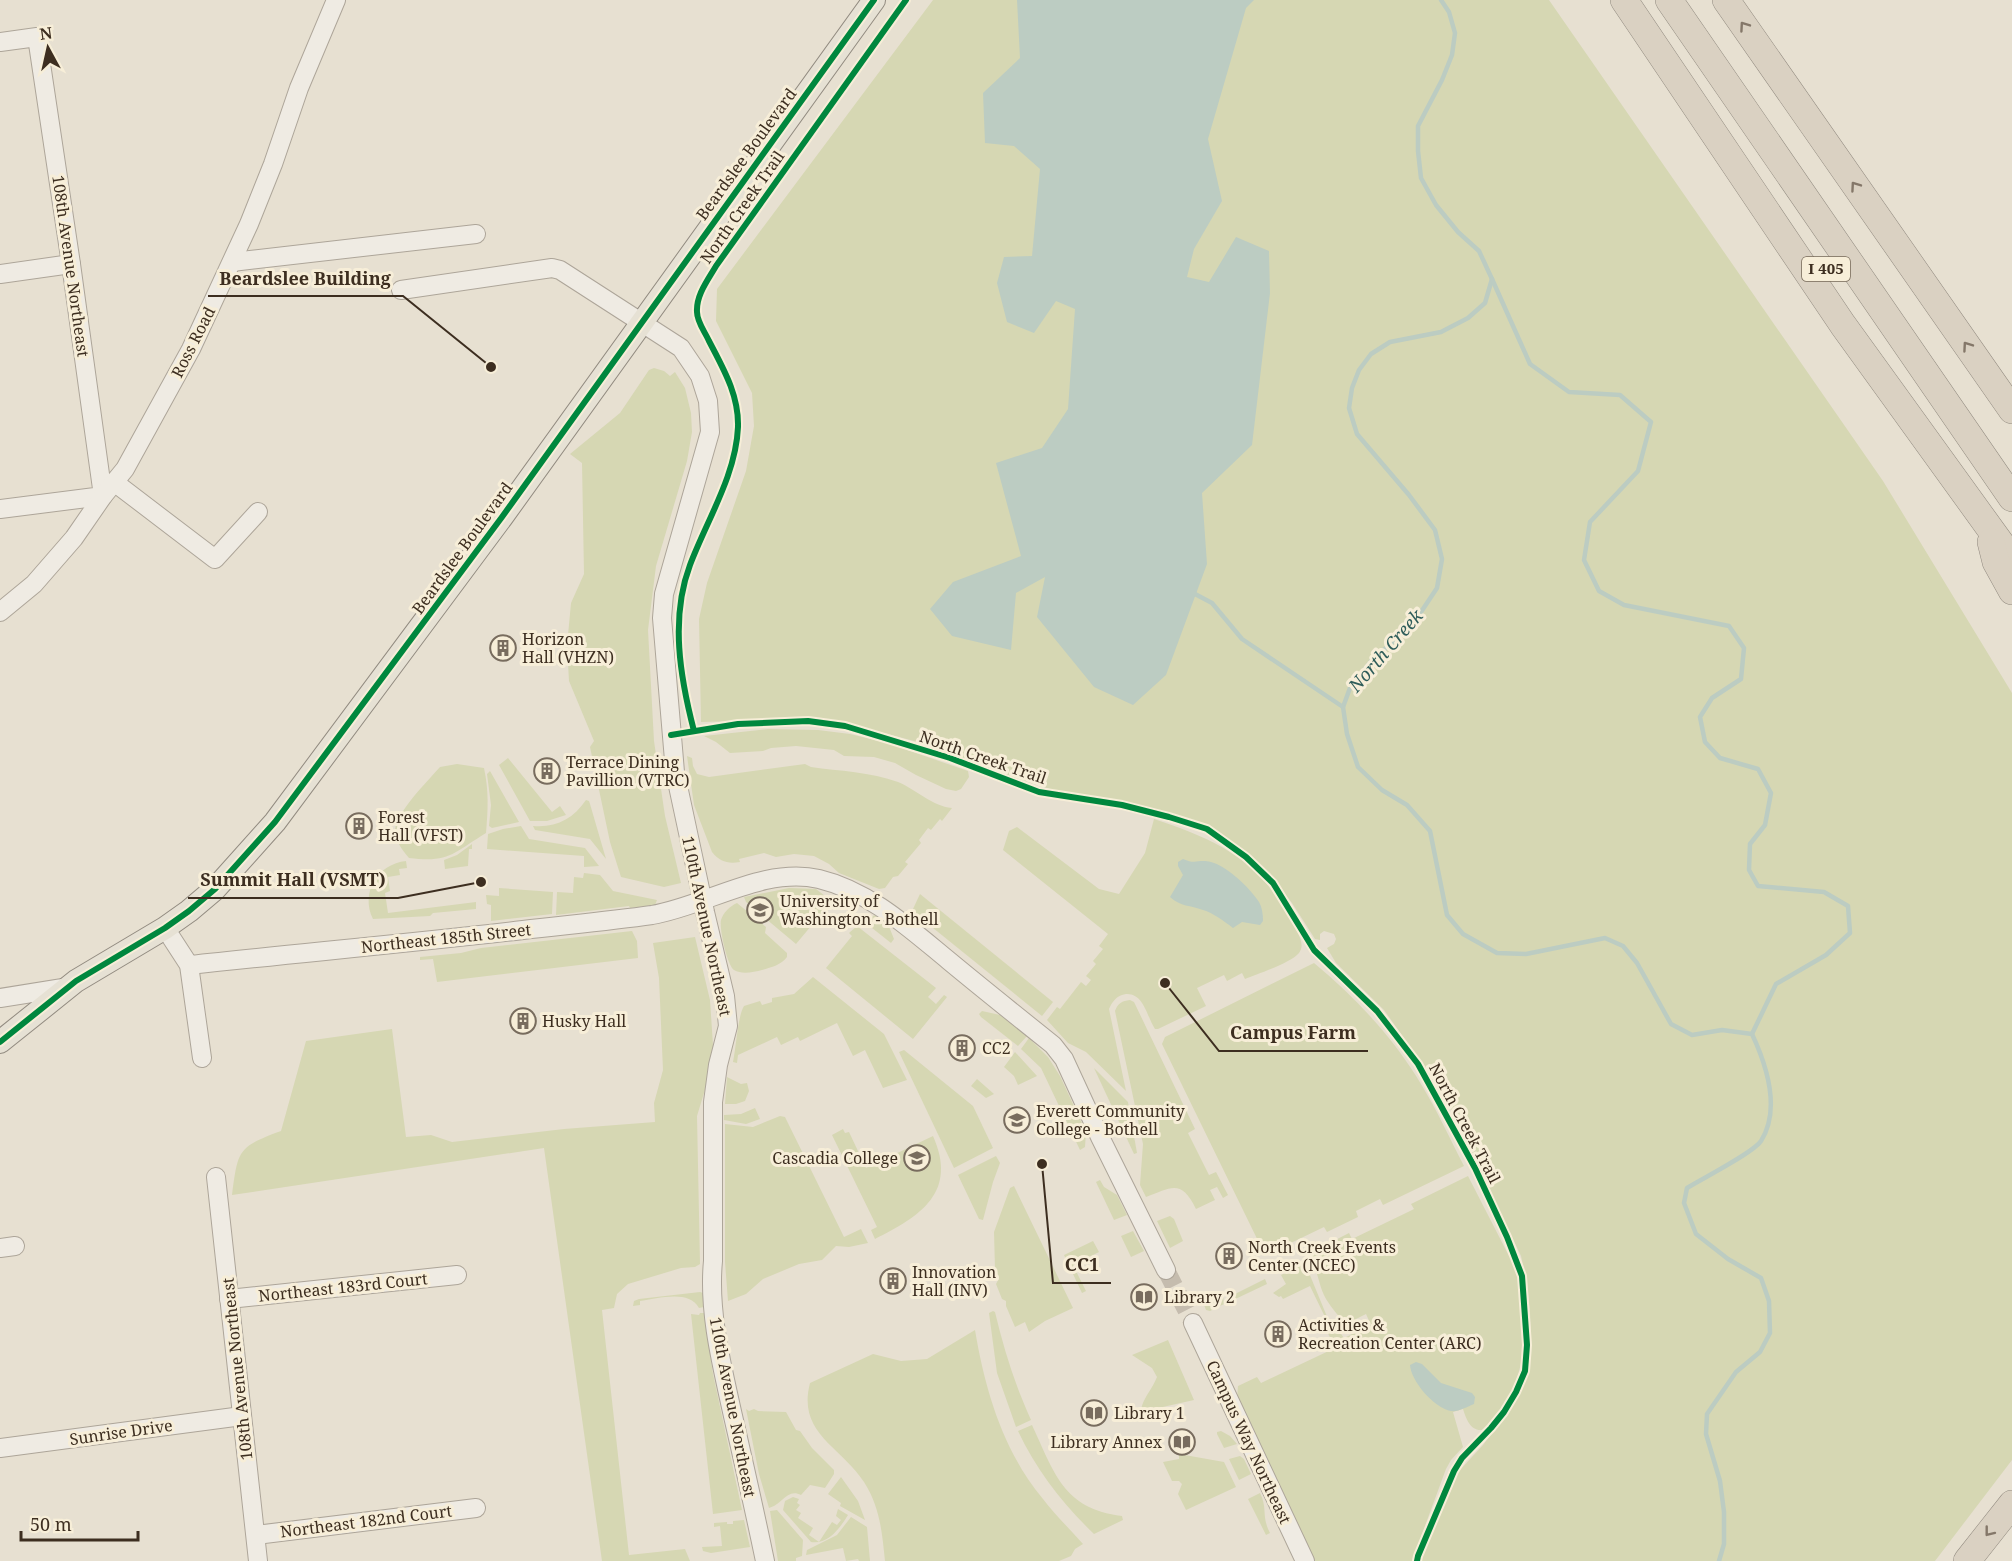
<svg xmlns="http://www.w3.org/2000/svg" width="2012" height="1561" font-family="'Noto Serif',serif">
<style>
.green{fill:#d6d7b3}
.water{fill:#bcccc2}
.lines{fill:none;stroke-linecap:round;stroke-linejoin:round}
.stream{stroke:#bcccc2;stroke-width:4.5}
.minor-tunnel{stroke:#c5bcae;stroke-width:18;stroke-dasharray:18 9;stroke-linecap:butt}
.minor-casing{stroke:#ada599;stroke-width:20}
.major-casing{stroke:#928b80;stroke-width:24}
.highway-casing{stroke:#928b80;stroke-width:28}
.minor{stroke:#efebe3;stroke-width:18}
.major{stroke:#e6e1d4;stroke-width:22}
.highway{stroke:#dad1c2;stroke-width:27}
.cycleway-casing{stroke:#f7eed8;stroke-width:10}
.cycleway{stroke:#00873e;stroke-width:6}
.oneway{stroke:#847769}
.labels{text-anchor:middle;stroke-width:6;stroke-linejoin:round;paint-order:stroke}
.shield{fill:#f7eed8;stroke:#756857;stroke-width:1.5}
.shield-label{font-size:15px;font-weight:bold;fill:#3d2e20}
.street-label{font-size:16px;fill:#3d2e20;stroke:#f7eed8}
.poi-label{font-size:16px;fill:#3d2e20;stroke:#f7eed8;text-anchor:start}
.water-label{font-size:18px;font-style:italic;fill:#2f5d5a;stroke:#f7eed8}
.leader{fill:none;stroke:#3d2e20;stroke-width:2}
.callout-dot{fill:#3d2e20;stroke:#f7eed8;stroke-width:2}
.callout-label{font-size:18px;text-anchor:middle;font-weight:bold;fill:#3d2e20;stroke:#f7eed8;stroke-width:6;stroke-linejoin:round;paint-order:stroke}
</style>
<rect width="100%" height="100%" fill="#e7e0d1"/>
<g class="green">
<polygon points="933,0 1549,0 1883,481 2012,693 2012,1460 1935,1561 1421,1561 1459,1471 1483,1445 1519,1396 1529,1372 1531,1342 1530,1312 1527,1283 1521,1256 1443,1093 1384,1010 1336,963 1327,948 1334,944 1336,939 1334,934 1324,931 1320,934 1320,940 1315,939 1292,903 1268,873 1244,851 1216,832 1181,818 1138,806 1057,791 993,772 929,745 850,724 819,719 701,722 699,619 707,583 746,471 754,426 752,393 716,321 717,289"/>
<polygon points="654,368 664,371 670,376 675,372 685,388 691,413 692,432 687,461 656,566 648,630 654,741 665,816 681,883 664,887 621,877 610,842 590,747 594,741 569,681 567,646 571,603 584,574 582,463 570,454 620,413 649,370"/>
<polygon points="768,729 818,730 850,734 887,743 968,771 969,777 961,789 956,791 946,789 916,775 895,763 874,757 844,756 834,750 796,746 771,748 763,751 730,753 716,742 704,736"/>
<path d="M687,756l5,2 1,8 4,8 12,3 96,-13 6,3c28,4 60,5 87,15 19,8 34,24 54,26l-10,13 -2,-2 -9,11 -3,-2 -9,12 2,3 -16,19 3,2 -10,12 -5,1 -8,11 -6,1 -40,-16 -10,-9 -15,-8 -20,-2 -18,3 -12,-4 -25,6 1,3c-12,2 -20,0 -28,-10l-18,-47z"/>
<polygon points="508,758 552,812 560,806 566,815 547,821 530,821 499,765"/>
<path d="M457,764l27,4c5,23 4,42 2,65 -33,20 -36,30 -77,25 -6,-7 -12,-15 -14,-25 -2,-18 33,-52 45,-66z"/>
<polygon points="490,771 519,822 492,828 489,826 491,805 487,774"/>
<path d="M586,800l3,1 1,3 16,55 -16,-20 -55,-9 -2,-4c23,2 40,-7 53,-26z"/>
<path d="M1154,819c66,22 105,41 139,104 4,9 13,21 6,30 -8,10 -42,21 -54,26l-3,-6 -15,8 -3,-6 -27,13 9,18 -48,23h-3c-8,-12 -11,-36 -29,-35 -9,1 -14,8 -17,15l17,82 -40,-39 -18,-9 -21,-23 10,-13 3,2 21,-27 5,4 5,-6 -5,-4 10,-12 -3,-3 10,-12 -4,-3 9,-12 -105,-84 6,-19 8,-4 82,62 20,5 26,-41z"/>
<polygon points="521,826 529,839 585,848 599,866 584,867 584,856 487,849 488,834 503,829"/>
<polygon points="472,844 472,849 469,849 468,866 445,869 444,860 457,855"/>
<path d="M406,861l1,7 -8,1 1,6 -12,2 2,14 -5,2 3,20 88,-11v7l-43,4 -3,3 -57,3c-13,-27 5,-55 33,-58z"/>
<polygon points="584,873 600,875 613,891 657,900 655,905 630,908 629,906 556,915 557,892 573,893 574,877 583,878"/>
<polygon points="499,888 553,892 552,914 491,921 491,905 487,904 486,895 499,896"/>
<polygon points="789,888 816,889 825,896 821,898 824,907 822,913 796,944 746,902 744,897"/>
<polygon points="920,894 1053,1002 1042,1016 912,911"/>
<path d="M737,903l29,24 -1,6 22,20v4c-6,8 -15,10 -25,13 -8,2 -20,5 -28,0 -7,-5 -15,-42 -13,-50 2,-7 9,-14 16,-17z"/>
<polygon points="874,915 888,924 894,939 891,943 867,924"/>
<polygon points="857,926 936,988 928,997 936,1004 944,995 947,997 913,1039 826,968 852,936 849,933"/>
<polygon points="632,931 637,941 638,958 437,982 433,959 420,960 420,957 461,953 481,948"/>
<path d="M695,937l15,63 4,60 -17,56 3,148 -5,3 -14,1 -53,16 -11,10 -3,14 -12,2 27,245 56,-6 5,12h-88l-58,-413 -312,47c6,-44 5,-48 49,-64l25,-90 86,-12 14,108 25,-2 21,7 112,-13 91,-7 -1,-19 9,-33 -4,-92 -6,-35z"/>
<path d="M1314,963c42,35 79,74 107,121 16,26 29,55 43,82l-81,39 -3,-6 -24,12 2,6 -31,15 -3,-5 -54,26 -7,-2 -101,-207 3,-7z"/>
<path d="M813,977l71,57 23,46 -24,8 -18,-38 -12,6 -16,-33 -37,18 -2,-4 -17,8 -4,-8 -39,18 -1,8 -4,-1c3,-14 5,-47 11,-56l16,-5 2,4 10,-3v-4l22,-4z"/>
<path d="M1130,1000l4,2 61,127 -7,4 21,42 7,-3 12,23 -5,3 -6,-11 -7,3 5,10 -19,9c-15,-31 -25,-21 -50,-12l-6,-12 3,-41 -28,-133c3,-8 7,-10 15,-11z"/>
<polygon points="982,1011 1000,1015 1027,1036 1018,1046 981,1017 979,1014"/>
<polygon points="1029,1038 1048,1057 1060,1076 1086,1132 1085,1147 1080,1150 1041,1068 1021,1049"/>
<polygon points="904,1050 973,1106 993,1148 954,1168 899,1052"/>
<polygon points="1015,1052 1037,1076 1018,1085 1014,1076 1004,1067"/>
<polygon points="1094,1068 1128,1102 1137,1153 1134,1154"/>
<polygon points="727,1077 741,1084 747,1083 749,1091 745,1101 736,1104 725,1104"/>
<polygon points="977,1079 994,1094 986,1098 971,1086"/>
<polygon points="755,1108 760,1119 746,1124 724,1120 724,1115 741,1114"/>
<polygon points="780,1116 785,1117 844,1237 861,1229 868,1243 849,1247 836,1246 822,1260 799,1264 763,1279 746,1294 728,1301 725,1262 725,1124 753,1127"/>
<path d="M843,1129l2,4 4,-1 17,36 67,-32c25,56 -12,80 -58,103l-4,-9 6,-3 -45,-92z"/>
<polygon points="996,1156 1000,1163 993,1182 983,1220 979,1219 958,1175"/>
<path d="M1468,1176l41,80h2c12,32 12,66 11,100 -3,27 -19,57 -40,74 -12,1 -16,-12 -19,-21l-10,3 10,35 -12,13 -5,9 -34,92h-97l-78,-162 1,-13 19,-9 4,6 74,-35 -9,-19 10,-2 8,11 27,-13 -5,-11 -10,5 1,3 -9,4c-8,-8 -16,-17 -22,-27 -9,-16 -6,-28 -20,-44l43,-22 3,6 56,-27 6,-3 -3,-5z"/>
<polygon points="1100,1180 1104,1187 1117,1195 1127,1215 1114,1220 1096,1182"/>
<polygon points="1014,1186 1073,1308 1045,1321 1029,1332 1025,1322 1015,1327 1006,1306 1006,1301 1002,1299 996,1284 999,1278 995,1269 994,1232 1010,1188"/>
<polygon points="1170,1216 1174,1219 1183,1241 1170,1248 1157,1221"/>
<polygon points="1133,1231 1144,1251 1131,1257 1121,1236"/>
<polygon points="1093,1241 1099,1252 1073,1265 1086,1291 1082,1293 1064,1255"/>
<polygon points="1302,1265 1307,1268 1328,1319 1326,1319 1310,1286 1283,1299 1281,1296 1279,1297 1273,1293 1286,1284 1281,1275"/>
<polygon points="1265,1279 1267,1284 1229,1302 1227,1293 1230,1292 1233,1295"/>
<path d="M700,1292l3,1 1,14 -5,1c-10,-19 -42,-9 -59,-7v4l-7,1 1,-5 5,-2z"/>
<polygon points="1223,1296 1224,1304 1210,1311 1206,1310 1204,1305"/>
<path d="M993,1311l2,1c9,38 20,73 36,108l-15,7 -19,-54 -8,-60z"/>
<polygon points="700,1313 704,1313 713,1374 742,1510 713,1514 691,1314 699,1315"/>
<path d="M975,1330c10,60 28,121 68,169 12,16 27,30 40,45l-8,5 -4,7 -12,5h-174c-3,-29 -5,-54 -21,-79 -24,-36 -67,-49 -54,-99l63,-29 28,7 26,-2z"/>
<path d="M1168,1340l26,60 -49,11 1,7 -5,1c-2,-18 9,-25 16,-42l-5,-9 -20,-13z"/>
<path d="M746,1409l3,2 5,-2 4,2 28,1 10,18 4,1 12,17 22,22v4l-9,14 -15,-3 -9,10c-14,-7 -19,10 -32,13l-10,-34z"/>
<path d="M1032,1425c22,47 31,84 90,91l1,4 -29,14c-32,-31 -57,-63 -76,-103z"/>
<polygon points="1221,1431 1230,1436 1237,1444 1224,1448 1217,1434 1217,1432"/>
<polygon points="1179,1454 1224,1462 1236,1487 1186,1510 1178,1494 1182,1484 1179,1481 1172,1481 1163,1462 1179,1459"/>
<polygon points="1240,1456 1244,1459 1251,1474 1239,1480 1229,1459"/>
<polygon points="841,1477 858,1501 865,1520 840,1506 841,1503 828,1494"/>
<path d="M1260,1493c8,16 1,23 10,40l-4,2 -18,-36z"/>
<path d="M793,1497l6,2 -2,4 3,2 -4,5 5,3 -3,5 15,10 -4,7 10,7 13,-20 5,3 4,-5 -5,-4 2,-7 10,6c-8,13 -20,30 -37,27l-28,-32 2,-9z"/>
<polygon points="777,1510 803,1540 802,1556 796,1558 796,1561 778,1561 770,1511"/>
<polygon points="851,1517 867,1527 870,1561 859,1561 858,1559 846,1561 843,1548 806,1555 807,1550 837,1535"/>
<polygon points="744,1520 750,1547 711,1553 703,1551 702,1547 722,1546 720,1526 714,1527 714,1523 727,1522 727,1524 733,1524 733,1521"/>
</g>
<g class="water">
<polygon points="1017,0 1254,0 1246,8 1208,139 1222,201 1194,249 1187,277 1209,282 1236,237 1269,251 1270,293 1252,445 1202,493 1207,564 1166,675 1133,705 1094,687 1037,617 1045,577 1016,593 1011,650 952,636 930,609 953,582 1021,556 996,463 1042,448 1068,409 1075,309 1056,301 1034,333 1007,322 997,283 1004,257 1032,256 1040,169 1014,146 985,143 983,93 1020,58"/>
<path d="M1183,859c13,6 15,0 28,3 16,4 39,26 48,40 3,5 4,12 4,19l-3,4 -18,-3 -9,6c-9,-7 -20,-15 -30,-18 -13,-5 -22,-3 -33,-13l13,-22 -5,-9v-4z"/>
<path d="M1416,1362l6,2 19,19 31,10 3,4 -1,7c-7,3 -16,8 -23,7 -17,-3 -40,-30 -41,-46z"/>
</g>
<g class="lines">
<g class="stream">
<path d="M1441,0l8,12 6,21 -3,22 -10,25 -24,46v25l3,27 15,27 22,27 21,19 13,28 -7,24 -17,15 -27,14 -51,10 -19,12 -12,16 -7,18 -3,20 8,26 52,61 26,35 7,29 -5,29 -16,24 -21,24 -28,24 -22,28 -7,19 4,27 11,33 24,23 25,15 23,26 17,84 16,19 34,19 29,1 79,-16 18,8 14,17 34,61 21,11 30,-5 30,4c14,30 29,75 9,107 -8,12 -58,37 -74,47l-3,15 12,31 32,25 33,19 8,23 1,32 -10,19 -24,20 -29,42 -1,20 14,47 4,31v32l-5,17"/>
<polyline points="1492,279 1530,364 1569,392 1620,395 1651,422 1638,471 1590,522 1584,560 1599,591 1624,605 1729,626 1744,648 1741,679 1712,698 1700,717 1705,742 1720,758 1758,769 1771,793 1765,825 1750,844 1749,870 1758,886 1824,892 1848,906 1850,933 1826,955 1776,984 1752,1034"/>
<polyline points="1195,594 1212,603 1242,639 1343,707"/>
</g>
<polyline class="minor-tunnel" points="1166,1270 1193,1323"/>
<g class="minor-casing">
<g id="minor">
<polyline points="0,42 37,37 71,264 103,496 0,509"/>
<polyline points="232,262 476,234"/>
<polyline points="0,274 71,264"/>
<path d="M401,290l151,-22 8,2 121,78 19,28 8,25 2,31 -46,162 -2,24 13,154 30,140 20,84 3,30 -10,39 -5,37v159c-5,51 9,105 20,155 11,48 22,97 32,145"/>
<polyline points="114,482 215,559 258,512"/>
<polyline points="0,612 34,584 74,538 103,496 125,469 191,349 249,224 273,164 299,88 336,0"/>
<polyline points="165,928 189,965 202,1058"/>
<path d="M189,965c111,-12 222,-22 334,-35 43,-5 86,-9 129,-15 54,-9 112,-49 167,-36 50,12 90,49 129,81 35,29 70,57 105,85l11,14 36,78 66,133"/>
<polyline points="0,998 69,987"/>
<polyline points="216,1177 258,1561"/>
<polyline points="0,1248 15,1246"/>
<polyline points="229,1299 457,1275"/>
<polyline points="1193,1323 1305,1561"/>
<polyline points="0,1448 242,1416"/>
<polyline points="256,1535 476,1508"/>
</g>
</g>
<g class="major-casing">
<polyline id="major" points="0,1042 76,981 165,928 189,911 215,889 275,822 502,517 874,0"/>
</g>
<g class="highway-casing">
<g id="highway">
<polyline points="1624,0 1843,325 2012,559"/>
<polyline points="1669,0 2012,498"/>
<polyline points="1726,0 2012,410"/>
<polyline points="1991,542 1996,562 2012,591"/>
<polyline points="1967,1561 2012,1504"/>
</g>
</g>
<use href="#minor" class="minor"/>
<use href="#major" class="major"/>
<use href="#highway" class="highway"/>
<g class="cycleway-casing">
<g id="cycleway">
<path d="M694,731c-14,-54 -24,-113 -4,-166 17,-45 46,-90 48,-138 1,-32 -15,-59 -29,-86 -4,-9 -12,-19 -12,-29 -1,-17 11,-32 19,-46l190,-266"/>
<polyline points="671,735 738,724 808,721 845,726 950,758 1039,792 1122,805 1169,817 1207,829 1246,857 1273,883 1314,950 1377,1011 1418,1064 1475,1168 1507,1237 1522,1276 1527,1345 1525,1371 1516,1392 1504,1412 1491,1428 1462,1458 1454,1471 1418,1556 1417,1561"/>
<polyline points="0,1042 76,981 165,928 189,911 215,889 275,822 502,517 874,0"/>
</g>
</g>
<use href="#cycleway" class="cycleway"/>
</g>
<defs><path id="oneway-chevron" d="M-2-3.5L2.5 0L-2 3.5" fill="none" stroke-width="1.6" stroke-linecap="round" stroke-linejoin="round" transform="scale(1.5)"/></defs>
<g class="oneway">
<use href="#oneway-chevron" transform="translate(1744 26) rotate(-125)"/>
<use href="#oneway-chevron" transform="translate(1855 186) rotate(-125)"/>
<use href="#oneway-chevron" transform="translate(1967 346) rotate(-125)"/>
<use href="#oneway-chevron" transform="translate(1989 1532) rotate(128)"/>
</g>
<defs>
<g id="building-ring" transform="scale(1.35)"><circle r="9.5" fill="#f7eed8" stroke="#786c5e" stroke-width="1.5"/><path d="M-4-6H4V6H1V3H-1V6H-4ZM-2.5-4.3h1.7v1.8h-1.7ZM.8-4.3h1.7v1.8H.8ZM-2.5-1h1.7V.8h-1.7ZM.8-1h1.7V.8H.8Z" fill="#786c5e"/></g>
<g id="university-ring" transform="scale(1.35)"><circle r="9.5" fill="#f7eed8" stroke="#786c5e" stroke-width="1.5"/><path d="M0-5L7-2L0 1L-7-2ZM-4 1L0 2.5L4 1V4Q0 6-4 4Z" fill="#786c5e"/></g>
<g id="library-ring" transform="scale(1.35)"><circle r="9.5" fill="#f7eed8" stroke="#786c5e" stroke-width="1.5"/><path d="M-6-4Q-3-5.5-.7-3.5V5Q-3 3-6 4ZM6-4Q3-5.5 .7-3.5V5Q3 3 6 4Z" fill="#786c5e"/></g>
</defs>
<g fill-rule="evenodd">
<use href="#building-ring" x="503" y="648"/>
<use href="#building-ring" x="547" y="771"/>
<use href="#building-ring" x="359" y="826"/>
<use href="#university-ring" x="760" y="910"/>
<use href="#building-ring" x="523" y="1021"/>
<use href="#building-ring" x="962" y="1048"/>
<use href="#university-ring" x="1017" y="1120"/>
<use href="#university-ring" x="917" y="1158"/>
<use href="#building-ring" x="1229" y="1256"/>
<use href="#building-ring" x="893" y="1281"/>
<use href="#library-ring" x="1144" y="1297"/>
<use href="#building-ring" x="1278" y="1334"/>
<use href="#library-ring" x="1094" y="1413"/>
<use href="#library-ring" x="1182" y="1442"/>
</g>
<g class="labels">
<rect class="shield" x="1802" y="257" width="48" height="24" rx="4.5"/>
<g class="shield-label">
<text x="1826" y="274">I 405</text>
</g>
<g class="street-label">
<text transform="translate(746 154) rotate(-54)" y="6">Beardslee Boulevard</text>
<text transform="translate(742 207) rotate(-55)" y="6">North Creek Trail</text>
<text transform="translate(71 266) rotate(82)" y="6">108th Avenue Northeast</text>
<text transform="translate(193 342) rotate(-63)" y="6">Ross Road</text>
<text transform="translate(462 548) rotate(-54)" y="6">Beardslee Boulevard</text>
<text transform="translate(983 757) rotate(19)" y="6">North Creek Trail</text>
<text transform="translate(707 926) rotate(78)" y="6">110th Avenue Northeast</text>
<text transform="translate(446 938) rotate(-6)" y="6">Northeast 185th Street</text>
<text transform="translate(1465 1123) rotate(62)" y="6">North Creek Trail</text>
<text transform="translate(343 1287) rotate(-6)" y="6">Northeast 183rd Court</text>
<text transform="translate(237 1369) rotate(-96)" y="6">108th Avenue Northeast</text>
<text transform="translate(733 1407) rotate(79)" y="6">110th Avenue Northeast</text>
<text transform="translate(121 1432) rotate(-8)" y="6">Sunrise Drive</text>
<text transform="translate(1249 1442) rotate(65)" y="6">Campus Way Northeast</text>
<text transform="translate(366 1521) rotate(-7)" y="6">Northeast 182nd Court</text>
</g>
<g class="poi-label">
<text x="522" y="645">Horizon<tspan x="522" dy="18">Hall (VHZN)</tspan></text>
<text x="566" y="768">Terrace Dining<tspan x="566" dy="18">Pavillion (VTRC)</tspan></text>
<text x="378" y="823">Forest<tspan x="378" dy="18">Hall (VFST)</tspan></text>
<text x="780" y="907">University of<tspan x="780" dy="18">Washington - Bothell</tspan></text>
<text x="542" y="1027">Husky Hall</text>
<text x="982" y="1054">CC2</text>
<text x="1036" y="1117">Everett Community<tspan x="1036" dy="18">College - Bothell</tspan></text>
<text x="898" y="1164" text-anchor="end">Cascadia College</text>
<text x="1248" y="1253">North Creek Events<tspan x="1248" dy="18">Center (NCEC)</tspan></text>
<text x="912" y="1278">Innovation<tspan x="912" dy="18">Hall (INV)</tspan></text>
<text x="1164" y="1303">Library 2</text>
<text x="1298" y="1331">Activities &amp;<tspan x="1298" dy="18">Recreation Center (ARC)</tspan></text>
<text x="1114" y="1419">Library 1</text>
<text x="1162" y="1448" text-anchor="end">Library Annex</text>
</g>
<g class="water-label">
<text transform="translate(1386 651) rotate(-49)" y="6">North Creek</text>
</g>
</g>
<path class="leader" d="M491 367L403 296H208M481 882L398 898H188M1165 983L1219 1051H1368M1042 1164L1053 1283H1111"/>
<g class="callout-dot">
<circle cx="491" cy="367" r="6"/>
<circle cx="481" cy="882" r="6"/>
<circle cx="1165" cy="983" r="6"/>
<circle cx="1042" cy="1164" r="6"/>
</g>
<g class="callout-label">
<text x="305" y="285">Beardslee Building</text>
<text x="293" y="886">Summit Hall (VSMT)</text>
<text x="1293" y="1039">Campus Farm</text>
<text x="1082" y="1271">CC1</text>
</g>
<g transform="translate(48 48) rotate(352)" stroke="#f7eed8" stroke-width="4.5" paint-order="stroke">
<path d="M0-4.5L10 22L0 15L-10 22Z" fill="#3d2e20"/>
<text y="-9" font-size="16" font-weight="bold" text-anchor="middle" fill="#3d2e20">N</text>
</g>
<path d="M21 1531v9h117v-9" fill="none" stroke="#3d2e20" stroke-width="3"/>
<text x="30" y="1531" font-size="18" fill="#3d2e20" stroke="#f7eed8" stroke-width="4.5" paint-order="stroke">50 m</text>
</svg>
